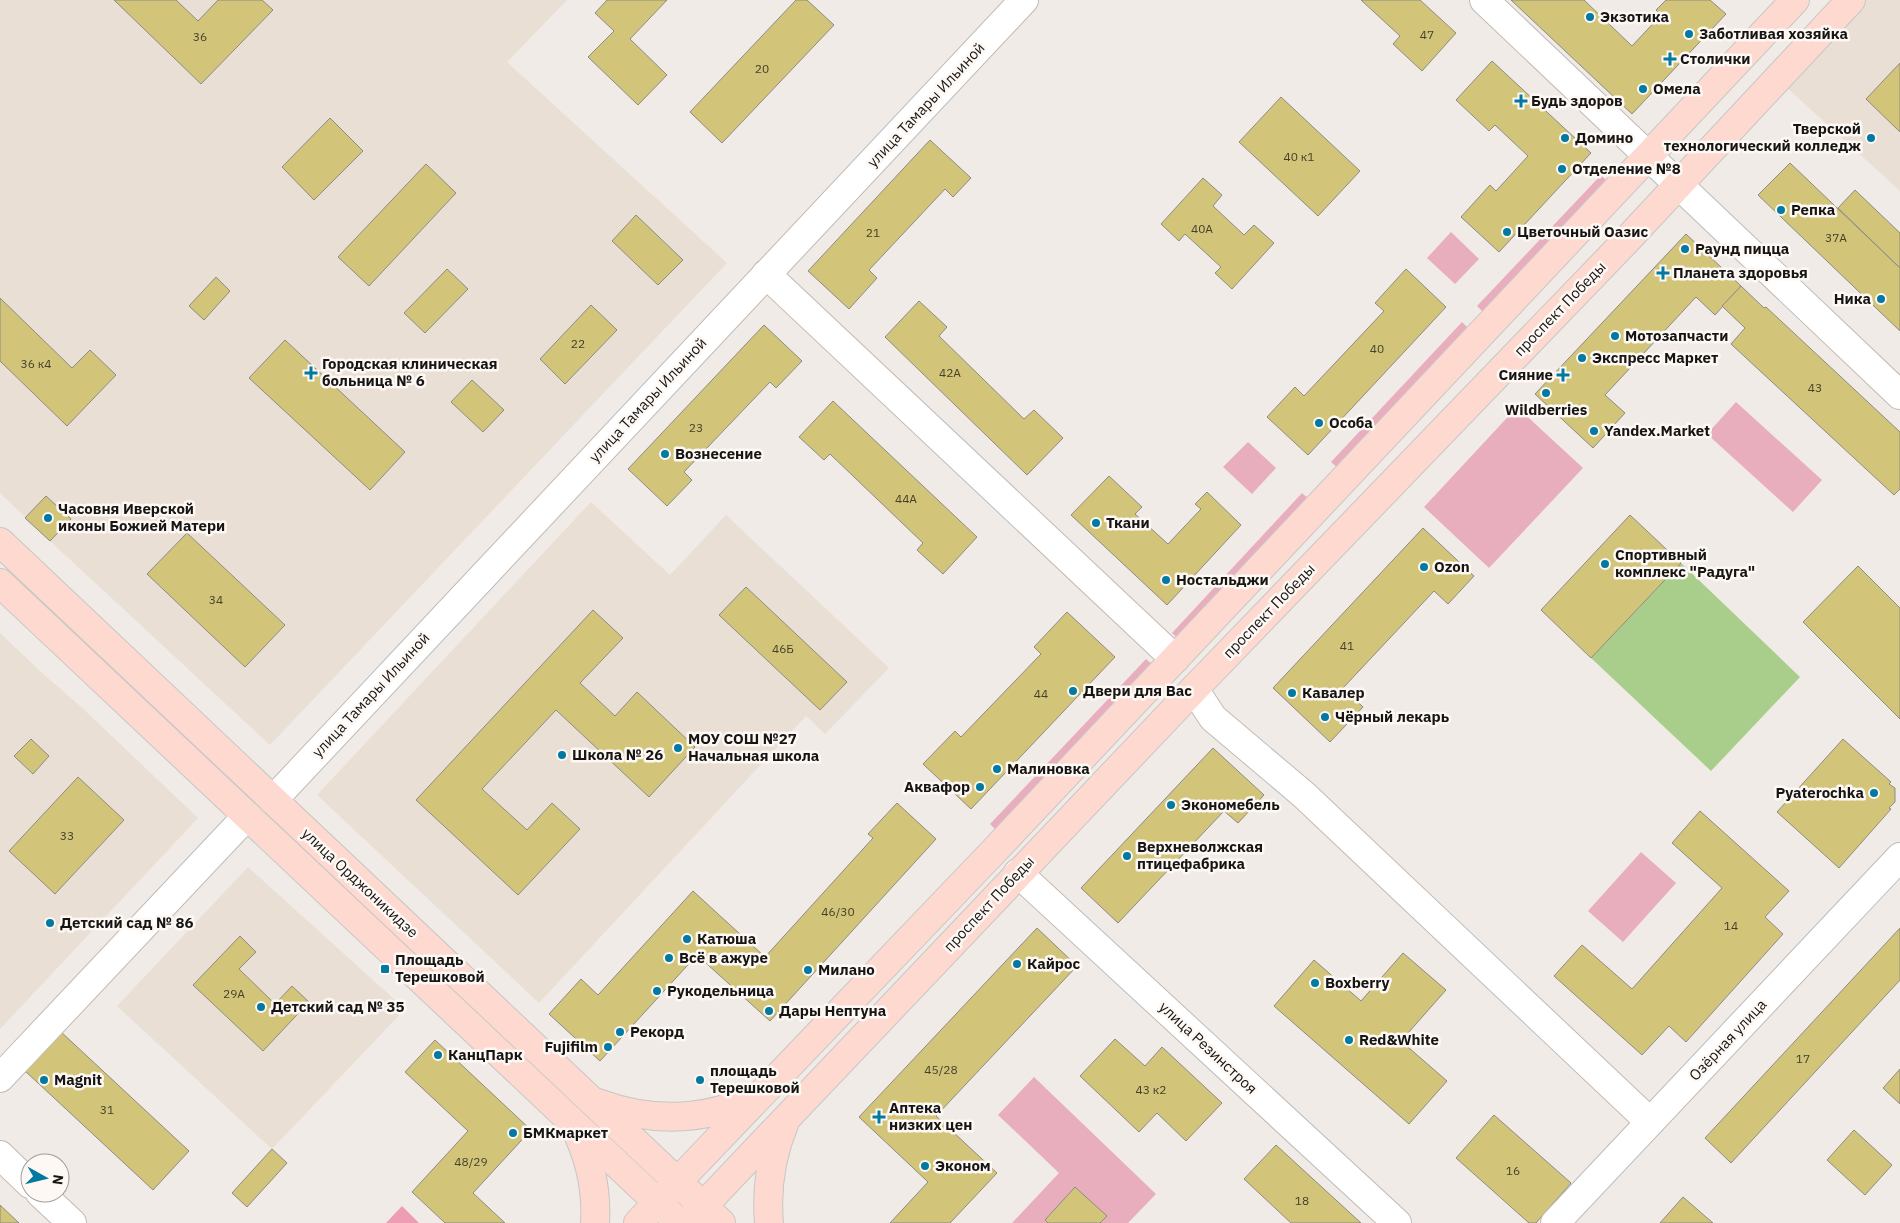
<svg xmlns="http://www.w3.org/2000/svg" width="1900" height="1223" font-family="'IBM Plex Sans',sans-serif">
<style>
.built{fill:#e9dfd4}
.green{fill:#e9aebe}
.forest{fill:#ed9eb4}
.water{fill:#a9ce8c}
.building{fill:#d2c579;stroke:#8c8b86}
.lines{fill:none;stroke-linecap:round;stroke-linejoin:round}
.minor-casing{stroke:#c0bbb7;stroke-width:30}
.major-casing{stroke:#c7c7c6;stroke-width:30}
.minor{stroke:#fff;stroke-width:28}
.major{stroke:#fdd9d0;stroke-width:28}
.poi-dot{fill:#0179a1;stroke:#fdf8f4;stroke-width:2}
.labels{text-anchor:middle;stroke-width:5;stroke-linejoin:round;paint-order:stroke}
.number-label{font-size:12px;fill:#45412c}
.poi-label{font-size:15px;font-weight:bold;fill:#161513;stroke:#fdf8f4;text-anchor:start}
.street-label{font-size:15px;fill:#161513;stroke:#fdf8f4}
</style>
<rect width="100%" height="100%" fill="#f0ebe6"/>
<g class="built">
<polygon points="0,0 567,0 507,62 727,263 270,745 50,541 0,493"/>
<polygon points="1865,0 1900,0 1900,191 1784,85"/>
<polygon points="591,502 670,575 726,515 889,668 825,734 806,716 539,1003 317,795"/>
<polygon points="0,633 43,674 79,705 198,818 0,1029"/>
<polygon points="248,867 405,1009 272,1149 117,1006"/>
</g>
<g class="green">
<polygon points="1601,175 1608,182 1485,314 1477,306"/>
<polygon points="1451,232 1479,259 1455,284 1427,258"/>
<polygon points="1462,322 1469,329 1339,469 1331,462"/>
<polygon points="1736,402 1822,480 1793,512 1707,434"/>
<polygon points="1517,407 1583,468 1489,568 1424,507"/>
<polygon points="1248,442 1276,468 1252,494 1223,467"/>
<polygon points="1302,493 1310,500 1180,640 1172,633"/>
<polygon points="1146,659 1154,666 998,832 990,824"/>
<polygon points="1641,852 1676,883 1623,942 1588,911"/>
<polygon points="1034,1077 1156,1194 1128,1223 1012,1223 1059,1173 998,1115"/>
</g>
<polygon class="forest" points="402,1206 419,1223 386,1223"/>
<polygon class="water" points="1681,563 1800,677 1711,771 1591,658"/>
<g class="building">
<polygon points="114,0 176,0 198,21 218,0 262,0 273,10 201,84"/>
<polygon points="607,0 667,0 630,39 667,75 638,105 588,57 614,31 595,13"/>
<polygon points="796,0 807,0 834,25 722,143 690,112"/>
<polygon points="1361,0 1420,0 1456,33 1422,71 1393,44 1400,36"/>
<polygon points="1511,0 1584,0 1632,46 1661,15 1656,10 1666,0 1710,0 1726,14 1632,114"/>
<polygon points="1492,61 1591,153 1499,252 1461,217 1490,185 1496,191 1528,156 1495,125 1489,131 1456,100"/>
<polygon points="1900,63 1900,132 1866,99"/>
<polygon points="1281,97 1360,171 1318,216 1239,142"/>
<polygon points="330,118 363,151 314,200 282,167"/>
<polygon points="930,140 971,178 953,197 945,189 869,270 877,278 849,309 808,271"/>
<polygon points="1790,163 1900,268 1900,331 1758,195"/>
<polygon points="426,164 456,193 369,286 338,257"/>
<polygon points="1203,178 1222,195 1213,206 1244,235 1254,225 1274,243 1232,289 1215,273 1221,267 1185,234 1179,241 1161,224"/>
<polygon points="1855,190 1900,233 1900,268 1838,208"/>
<polygon points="636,215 683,260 658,285 612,241"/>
<polygon points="1686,234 1741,286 1715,315 1696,297 1605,395 1625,413 1593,448 1535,394"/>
<polygon points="447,269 468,289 425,333 404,313"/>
<polygon points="1406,269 1446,307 1308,455 1267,417 1295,387 1304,396 1384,311 1375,303"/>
<polygon points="216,277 230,291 204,320 189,306"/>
<polygon points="1741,286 1764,308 1766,307 1900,432 1900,489 1894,495 1731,344 1745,328 1722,306"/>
<polygon points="0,298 72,368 90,350 116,375 67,426 0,361"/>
<polygon points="919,301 947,327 939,336 1024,419 1034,410 1063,438 1027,475 885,337"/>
<polygon points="591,305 617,330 565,384 540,359"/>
<polygon points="764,325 802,361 776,388 770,382 684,472 692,480 667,506 628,469"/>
<polygon points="285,340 405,452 370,490 249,378"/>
<polygon points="472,380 504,410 483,432 451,402"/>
<polygon points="833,401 977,537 943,574 917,550 923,543 830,454 824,460 799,437"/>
<polygon points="1109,476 1142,507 1135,514 1168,544 1201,509 1195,504 1207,492 1241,525 1167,605 1071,515"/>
<polygon points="46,496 71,519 50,541 25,518"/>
<polygon points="1630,515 1681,563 1591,658 1541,610"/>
<polygon points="1423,528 1474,576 1448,604 1434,591 1343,688 1363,707 1330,742 1273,688"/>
<polygon points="187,533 285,625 245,667 147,574"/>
<polygon points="1858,566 1900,608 1900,719 1803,622"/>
<polygon points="746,587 847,682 820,710 719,615"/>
<polygon points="593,610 623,638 580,683 615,716 637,692 695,747 649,797 556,710 482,789 527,830 552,803 580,829 518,895 416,800"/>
<polygon points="1067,612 1115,657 971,809 923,764 955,731 961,737 1041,654 1034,647"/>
<polygon points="31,739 49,756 33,774 14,756"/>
<polygon points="1843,739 1891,782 1889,784 1895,788 1895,802 1889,808 1891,809 1839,868 1777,812"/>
<polygon points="1213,748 1264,795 1238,823 1224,811 1118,923 1081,888"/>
<polygon points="78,777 124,820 55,894 9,851"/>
<polygon points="897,803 936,839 770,1021 697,955 600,1061 549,1014 581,979 598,995 693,891 765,957 873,838 868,834"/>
<polygon points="1700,811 1789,891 1765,917 1783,934 1686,1042 1669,1026 1642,1055 1554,976 1582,945 1632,989 1722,888 1672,843"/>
<polygon points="1037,928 1077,966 936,1116 997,1173 950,1223 890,1223 928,1182 859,1117"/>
<polygon points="1900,928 1900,980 1731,1163 1705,1138"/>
<polygon points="240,936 256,952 239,969 275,1004 292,986 309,1002 263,1051 193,985"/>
<polygon points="1403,953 1446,990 1401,1041 1447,1081 1409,1124 1274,1006 1314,960 1361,1001"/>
<polygon points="60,1031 189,1151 153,1190 24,1070"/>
<polygon points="1115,1039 1145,1066 1162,1047 1222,1103 1186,1141 1157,1113 1139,1132 1080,1076"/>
<polygon points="435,1040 531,1130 473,1193 505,1223 445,1223 412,1192 468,1131 405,1072"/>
<polygon points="1900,1069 1900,1104 1883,1088"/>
<polygon points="1494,1115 1571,1183 1536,1223 1529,1223 1456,1158"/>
<polygon points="1854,1130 1892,1165 1865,1195 1827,1160"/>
<polygon points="1276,1145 1361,1223 1291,1223 1244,1179"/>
<polygon points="272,1149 287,1163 247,1207 232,1193"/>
<polygon points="1075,1187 1107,1216 1100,1223 1048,1223 1045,1220"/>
<polygon points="1683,1197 1713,1223 1660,1223"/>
<polygon points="0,1205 19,1223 0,1223"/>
</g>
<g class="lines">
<g class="minor-casing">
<g id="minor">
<polyline points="1484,0 1900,395"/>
<polyline points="766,274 1175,659"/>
<polyline points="1194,689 1213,718 1304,795 1650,1122"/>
<polyline points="273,800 1024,0"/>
<polyline points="1018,873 1397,1223"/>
<polyline points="0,1078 247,816"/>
<polyline points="0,1155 30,1184"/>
<polyline points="40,1193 72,1223"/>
<polyline points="1555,1223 1900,857"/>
</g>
</g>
<g class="major-casing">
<g id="major">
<polyline points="0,542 721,1223"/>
<polyline points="0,583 671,1215"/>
<path d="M598,1103c51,19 105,19 155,-5"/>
<path d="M576,1130c14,29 21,61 19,93"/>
<polyline points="638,1223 994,851 1795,0"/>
<polyline points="687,1223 1194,689 1626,241 1851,0"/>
<path d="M769,1223c-3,-34 2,-67 15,-99"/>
</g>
</g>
<use href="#minor" class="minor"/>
<use href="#major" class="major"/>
</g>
<g class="poi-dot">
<circle cx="1590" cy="17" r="5"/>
<circle cx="1689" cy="34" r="5"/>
<path d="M1667.5 51.5h5v5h5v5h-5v5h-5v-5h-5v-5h5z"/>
<circle cx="1643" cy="89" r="5"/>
<path d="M1518.5 93.5h5v5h5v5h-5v5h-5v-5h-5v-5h5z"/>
<circle cx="1565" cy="138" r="5"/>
<circle cx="1871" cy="138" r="5"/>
<circle cx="1562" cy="169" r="5"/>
<circle cx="1781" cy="210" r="5"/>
<circle cx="1507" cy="232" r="5"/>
<circle cx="1685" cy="249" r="5"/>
<path d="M1660.5 265.5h5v5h5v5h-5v5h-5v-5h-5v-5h5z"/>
<circle cx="1881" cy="299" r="5"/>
<circle cx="1615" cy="336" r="5"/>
<circle cx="1582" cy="358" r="5"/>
<path d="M308.5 365.5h5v5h5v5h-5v5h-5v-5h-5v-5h5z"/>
<path d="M1560.5 367.5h5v5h5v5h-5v5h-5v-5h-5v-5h5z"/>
<circle cx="1546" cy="393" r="5"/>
<circle cx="1319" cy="423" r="5"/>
<circle cx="1594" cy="431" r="5"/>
<circle cx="665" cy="454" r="5"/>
<circle cx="48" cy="518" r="5"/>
<circle cx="1096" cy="523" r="5"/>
<circle cx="1605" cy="564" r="5"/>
<circle cx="1424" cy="567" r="5"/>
<circle cx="1166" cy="580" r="5"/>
<circle cx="1073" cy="691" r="5"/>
<circle cx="1292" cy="693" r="5"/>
<circle cx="1325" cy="717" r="5"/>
<circle cx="678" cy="748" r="5"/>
<circle cx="562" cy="755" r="5"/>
<circle cx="997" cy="769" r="5"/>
<circle cx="980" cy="787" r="5"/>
<circle cx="1874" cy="793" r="5"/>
<circle cx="1171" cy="805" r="5"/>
<circle cx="1127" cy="856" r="5"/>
<circle cx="50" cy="923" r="5"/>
<circle cx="687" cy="939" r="5"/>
<circle cx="669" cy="958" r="5"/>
<circle cx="1017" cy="964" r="5"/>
<rect x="380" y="964" width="10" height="10" rx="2.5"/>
<circle cx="808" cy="970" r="5"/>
<circle cx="1315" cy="983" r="5"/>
<circle cx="657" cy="991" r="5"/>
<circle cx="261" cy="1007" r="5"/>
<circle cx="769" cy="1011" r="5"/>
<circle cx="620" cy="1032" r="5"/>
<circle cx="1349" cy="1040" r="5"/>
<circle cx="608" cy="1047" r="5"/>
<circle cx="438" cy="1055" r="5"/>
<circle cx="44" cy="1080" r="5"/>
<circle cx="700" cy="1080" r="5"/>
<path d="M876.5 1109.5h5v5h5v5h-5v5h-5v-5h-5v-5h5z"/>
<circle cx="513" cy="1133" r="5"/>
<circle cx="925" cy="1166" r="5"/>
</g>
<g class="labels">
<g class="number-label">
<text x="1427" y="39">47</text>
<text x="200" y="41">36</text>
<text x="762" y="73">20</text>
<text x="1299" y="161">40 к1</text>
<text x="1202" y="233">40А</text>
<text x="873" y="237">21</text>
<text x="1836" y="242">37А</text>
<text x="578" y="348">22</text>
<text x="1377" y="353">40</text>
<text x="36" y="368">36 к4</text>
<text x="950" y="377">42А</text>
<text x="1815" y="392">43</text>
<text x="696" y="432">23</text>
<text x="906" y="503">44А</text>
<text x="216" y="604">34</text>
<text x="1347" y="650">41</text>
<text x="783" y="653">46Б</text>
<text x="1041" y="698">44</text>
<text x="67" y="840">33</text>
<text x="838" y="916">46/30</text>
<text x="1731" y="930">14</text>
<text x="234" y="998">29А</text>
<text x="1803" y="1063">17</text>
<text x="941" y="1074">45/28</text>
<text x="1151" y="1094">43 к2</text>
<text x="107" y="1114">31</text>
<text x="471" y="1166">48/29</text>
<text x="1513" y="1175">16</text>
<text x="1302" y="1205">18</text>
</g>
<g class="poi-label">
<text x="1600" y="22">Экзотика</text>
<text x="1699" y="39">Заботливая хозяйка</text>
<text x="1680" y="64">Столички</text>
<text x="1653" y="94">Омела</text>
<text x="1531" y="106">Будь здоров</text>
<text x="1861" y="134" text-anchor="end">Тверской<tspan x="1861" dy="17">технологический колледж</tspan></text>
<text x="1575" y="143">Домино</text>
<text x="1572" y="174">Отделение №8</text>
<text x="1791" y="215">Репка</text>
<text x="1517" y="237">Цветочный Оазис</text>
<text x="1695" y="254">Раунд пицца</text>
<text x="1673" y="278">Планета здоровья</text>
<text x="1871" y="304" text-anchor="end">Ника</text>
<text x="1625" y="341">Мотозапчасти</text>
<text x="1592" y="363">Экспресс Маркет</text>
<text x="322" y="369">Городская клиническая<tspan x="322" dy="17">больница № 6</tspan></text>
<text x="1553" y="380" text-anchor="end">Сияние</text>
<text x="1546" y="415" text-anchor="middle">Wildberries</text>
<text x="1329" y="428">Особа</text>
<text x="1604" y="436">Yandex.Market</text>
<text x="675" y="459">Вознесение</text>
<text x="58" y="514">Часовня Иверской<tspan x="58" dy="17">иконы Божией Матери</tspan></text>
<text x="1106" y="528">Ткани</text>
<text x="1615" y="560">Спортивный<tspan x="1615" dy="17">комплекс "Радуга"</tspan></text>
<text x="1434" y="572">Ozon</text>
<text x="1176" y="585">Ностальджи</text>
<text x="1083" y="696">Двери для Вас</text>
<text x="1302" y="698">Кавалер</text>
<text x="1335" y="722">Чёрный лекарь</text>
<text x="688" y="744">МОУ СОШ №27<tspan x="688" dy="17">Начальная школа</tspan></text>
<text x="572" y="760">Школа № 26</text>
<text x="1007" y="774">Малиновка</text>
<text x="970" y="792" text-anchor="end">Аквафор</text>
<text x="1864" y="798" text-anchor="end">Pyaterochka</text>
<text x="1181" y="810">Экономебель</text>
<text x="1137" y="852">Верхневолжская<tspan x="1137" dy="17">птицефабрика</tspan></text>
<text x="60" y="928">Детский сад № 86</text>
<text x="697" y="944">Катюша</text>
<text x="679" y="963">Всё в ажуре</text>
<text x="395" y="965">Площадь<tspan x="395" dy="17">Терешковой</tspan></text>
<text x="1027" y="969">Кайрос</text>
<text x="818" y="975">Милано</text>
<text x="1325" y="988">Boxberry</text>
<text x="667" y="996">Рукодельница</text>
<text x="271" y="1012">Детский сад № 35</text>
<text x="779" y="1016">Дары Нептуна</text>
<text x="630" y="1037">Рекорд</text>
<text x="1359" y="1045">Red&amp;White</text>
<text x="598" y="1052" text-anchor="end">Fujifilm</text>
<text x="448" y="1060">КанцПарк</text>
<text x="710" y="1076">площадь<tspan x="710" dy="17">Терешковой</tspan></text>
<text x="54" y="1085">Magnit</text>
<text x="889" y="1113">Аптека<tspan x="889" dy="17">низких цен</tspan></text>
<text x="523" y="1138">БМКмаркет</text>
<text x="935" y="1171">Эконом</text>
</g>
<g class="street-label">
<text transform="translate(926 105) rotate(-47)" y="5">улица Тамары Ильиной</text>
<text transform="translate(1560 309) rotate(-46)" y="5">проспект Победы</text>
<text transform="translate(648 400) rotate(-47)" y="5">улица Тамары Ильиной</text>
<text transform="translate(1269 611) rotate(-46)" y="5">проспект Победы</text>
<text transform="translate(371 695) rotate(-47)" y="5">улица Тамары Ильиной</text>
<text transform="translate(360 883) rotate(43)" y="5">улица Орджоникидзе</text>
<text transform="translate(989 904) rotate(-47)" y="5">проспект Победы</text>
<text transform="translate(1728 1040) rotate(-47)" y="5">Озёрная улица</text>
<text transform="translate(1208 1048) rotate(43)" y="5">улица Резинстроя</text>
</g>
</g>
<g transform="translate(45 1178) rotate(98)"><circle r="24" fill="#fdf8f4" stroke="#a19d9a"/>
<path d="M0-4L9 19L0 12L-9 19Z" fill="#0179a1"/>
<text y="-8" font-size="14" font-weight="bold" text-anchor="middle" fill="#161513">N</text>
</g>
</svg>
